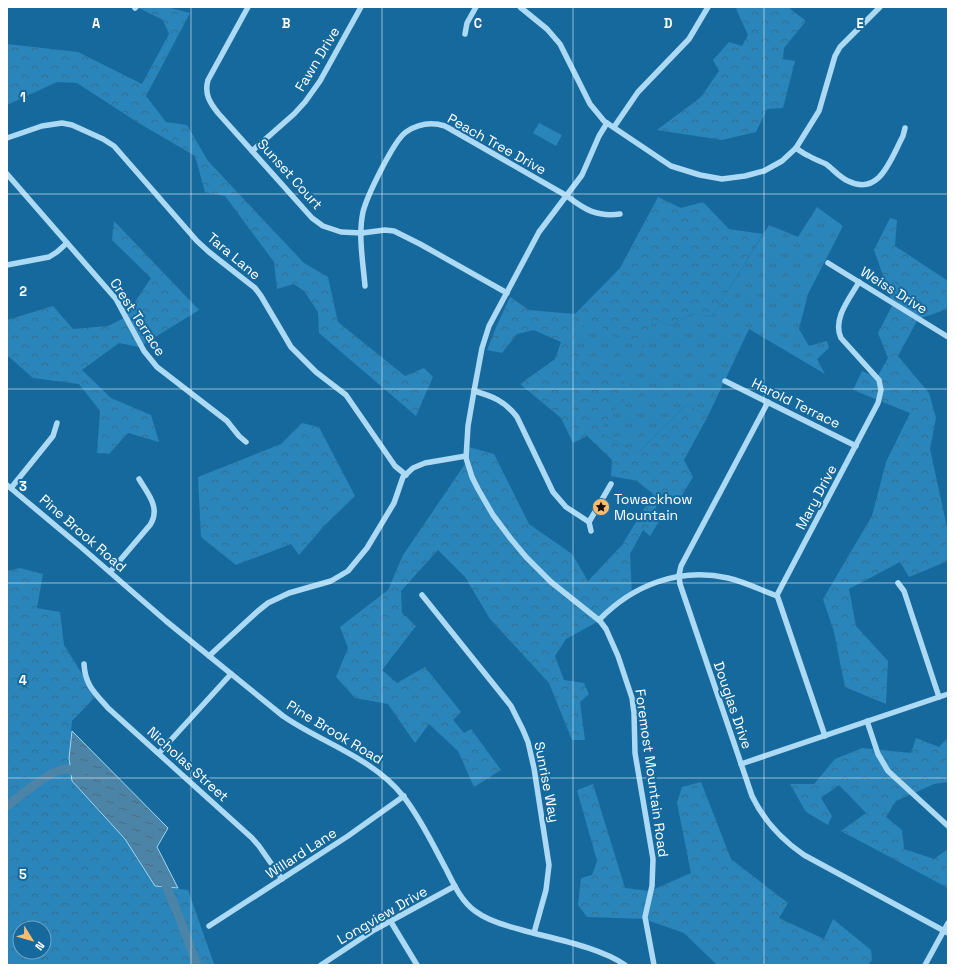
<svg xmlns="http://www.w3.org/2000/svg" width="955" height="972" font-family="'Space Grotesk',sans-serif">
<style>
.grass{fill:url(#grass-tufts)}
.forest{fill:url(#forest-crowns);fill-rule:evenodd}
.pitch{fill:#2985ba}
.water{fill:url(#water-ripples);stroke:#9fd7f5}
.lines{fill:none;stroke-linecap:round;stroke-linejoin:round}
.river{stroke:#4c84a7;stroke-width:9}
.minor{stroke:#acd9f3;stroke-width:5.5}
.grid{fill:none;stroke:#fff;stroke-width:1;stroke-opacity:0.55}
.labels{text-anchor:middle;stroke-width:4;stroke-linejoin:round;paint-order:stroke}
.street-label{font-size:14px;fill:#fff;stroke:#16699c}
.poi-label{font-size:14px;fill:#fff;stroke:#16699c;text-anchor:start}
.grid-label{font-size:13px;text-anchor:middle;font-weight:bold;fill:#fff;stroke:#16699c;stroke-width:4;stroke-linejoin:round;paint-order:stroke}
</style>
<defs>
<pattern id="grass-tufts" width="24" height="20" patternUnits="userSpaceOnUse"><rect width="24" height="20" fill="#2985ba"/><path d="M3 7l-1-3M5 7V3M7 7l1-3M15 17l-1-3M17 17v-4M19 17l1-3" fill="none" stroke="#376e8e"/></pattern>
<pattern id="forest-crowns" width="20" height="18" patternUnits="userSpaceOnUse"><rect width="20" height="18" fill="#2985ba"/><path d="M2 6a3 3 0 1 1 6 0M12 15a3 3 0 1 1 6 0" fill="none" stroke="#376e8e"/></pattern>
<pattern id="water-ripples" width="26" height="14" patternUnits="userSpaceOnUse"><rect width="26" height="14" fill="#4c84a7"/><path d="M2 4q2-2 4 0t4 0M15 11q2-2 4 0t4 0" fill="none" stroke="#4c6b7e"/></pattern>
</defs>
<rect width="100%" height="100%" fill="#16699c"/>
<polygon class="grass" points="817,207 843,226 808,294 799,329 809,346 827,341 829,348 817,359 825,374 749,329 708,416 686,405 638,453 598,432 571,341 587,320 654,318 671,326 691,314 712,316 769,225 798,237"/>
<g class="forest">
<polygon points="137,7 167,7 190,13 146,96 166,122 187,125 208,161 304,263 328,277 338,322 405,376 424,368 433,377 416,416 319,333 318,312 304,291 294,284 277,289 274,262 225,196 205,192 195,156 137,122 77,83 57,82 7,105 7,44 78,52 142,84 169,34 163,20"/>
<polygon points="739,7 788,7 806,21 784,48 783,59 795,61 783,108 767,109 756,132 722,140 657,130 701,97 719,71 713,60 729,42 742,46 748,35 736,9"/>
<polygon points="658,197 681,208 703,202 729,229 763,234 712,316 691,314 671,326 654,318 643,349 588,320 571,341 633,388 598,432 638,453 686,405 708,416 684,460 693,477 678,502 663,493 655,509 663,515 650,536 643,530 630,554 632,595 599,621 566,639 555,656 564,680 584,683 589,694 580,702 585,740 572,740 549,683 490,619 465,577 438,550 401,591 402,613 416,626 382,670 397,683 425,667 461,712 453,720 464,733 471,729 501,770 474,787 458,751 429,724 415,743 388,704 355,698 336,677 348,648 340,627 388,590 403,555 465,464 465,446 494,454 529,524 572,554 588,581 622,545 653,494 637,481 611,476 612,460 587,436 573,443 561,418 520,384 555,359 561,342 534,330 517,334 502,353 487,350 497,325 510,297 529,310 575,314 620,268"/>
<polygon points="890,218 897,220 895,246 948,281 948,309 918,319 898,356 929,393 936,418 930,449 948,532 948,561 909,577 900,562 849,589 856,626 888,661 886,704 845,687 834,632 823,599 872,516 886,462 910,413 853,390 862,371 877,377 888,358 878,333 893,304 874,250"/>
<polygon points="114,221 199,310 139,347 119,343 82,370 111,398 151,415 159,442 128,433 109,454 97,453 100,411 79,384 33,378 8,356 7,357 7,320 53,306 73,329 108,326 124,318 151,278 112,240"/>
<polygon points="302,423 319,427 355,496 324,526 299,555 291,544 236,565 201,537 198,477 281,444"/>
<path d="M20,568l23,6 -6,34 23,4 4,33 32,51 -24,25 -3,37 3,23 53,58 30,47 33,4 26,74 3,1h-210v-394zM20,928h24v24h-24z"/>
<polygon points="948,737 948,782 934,784 896,801 886,817 902,830 904,849 934,859 948,849 948,888 841,831 866,813 839,785 821,798 832,816 828,825 806,812 790,784 814,784 835,759 862,748 911,753 916,738 939,747"/>
<polygon points="701,782 731,859 788,903 779,918 824,939 833,919 871,950 872,960 868,965 717,965 684,933 644,919 587,917 578,905 581,878 592,875 597,861 577,790 593,784 625,888 650,891 691,873 677,803 682,787"/>
</g>
<polygon class="pitch" points="539,123 562,135 556,146 533,133"/>
<polygon class="water" points="72,731 168,828 157,847 178,888 155,886 125,839 72,781 69,758"/>
<g class="lines">
<g class="river">
<path d="M7,806c11,-9 47,-38 59,-37 5,0 11,4 15,7"/>
<polyline points="162,876 180,919 197,965"/>
</g>
<g class="minor">
<path d="M248,7l-40,73c-4,14 2,23 10,33l94,105 11,8 18,6 21,1 23,-3 9,1 26,13 87,49"/>
<polyline points="520,7 547,29 560,44 590,104 604,121 671,166 700,175 722,179 745,176 764,171 782,161 796,148 819,111 835,56 840,47 880,7"/>
<polyline points="135,8 136,7"/>
<polyline points="465,34 467,23 476,7"/>
<polyline points="607,123 599,136 582,175 539,232 489,326 482,348 474,391 468,426 466,458 472,477 478,489 493,515 511,539 526,557 551,582 600,621 606,629 618,656 632,698 634,713 635,753 653,859 652,886 645,917 654,965"/>
<polyline points="614,127 638,92 689,39 708,7"/>
<polyline points="7,138 42,126 62,123 72,125 103,139 114,146 197,241 209,252 255,288 261,296 291,347 316,372 346,395 395,466 406,475"/>
<path d="M796,148c4,3 8,6 13,8 5,3 11,5 17,8 7,5 13,13 22,17 32,16 43,-23 55,-45l2,-8"/>
<polyline points="252,151 294,114 305,102 320,81 361,7"/>
<polyline points="7,174 116,299 144,351 157,367 227,421 239,436 246,442"/>
<polyline points="828,263 948,337"/>
<polyline points="7,265 49,257 57,252 67,243"/>
<path d="M365,286c-2,-24 -7,-51 -2,-74 4,-16 31,-72 43,-80 12,-8 26,-10 39,-6l122,70c18,14 30,21 53,18"/>
<polyline points="725,381 856,446"/>
<path d="M474,391c18,5 31,10 43,26l36,75 13,15 23,15 2,9"/>
<path d="M768,402l-87,164 -2,9 1,9 72,212c12,25 30,44 52,59l144,78"/>
<path d="M7,485l74,62 85,74 117,95c39,27 90,42 120,80 17,21 30,49 43,73 7,14 15,32 29,42 13,10 31,15 47,19 32,9 77,17 103,35"/>
<polyline points="11,488 53,436 57,423"/>
<polyline points="589,522 611,484"/>
<path d="M110,572l40,-47c11,-17 -2,-31 -11,-46"/>
<polyline points="898,583 904,591 939,697"/>
<polyline points="422,595 511,706 523,730 528,742 534,768 549,865 546,890 534,933"/>
<path d="M599,620c34,-35 80,-53 129,-42 17,4 33,12 49,18"/>
<polyline points="209,656 258,611 268,603 289,593 331,581 348,571 367,548 394,503 403,477 413,468 425,463 466,456"/>
<path d="M84,664c1,21 11,29 24,44l144,130 7,8 23,33"/>
<polyline points="867,721 878,754 888,771 948,826"/>
<path d="M825,736l-48,-141 101,-192 3,-13 -2,-10 -38,-42c-9,-19 9,-40 18,-56"/>
<polyline points="159,753 231,674"/>
<polyline points="741,764 948,694"/>
<polyline points="391,922 417,965"/>
<polyline points="209,926 348,836 404,796"/>
<polyline points="321,965 374,930 455,886"/>
<polyline points="925,965 948,923"/>
</g>
</g>
<path class="grid" d="M191,7v958M382,7v958M573,7v958M764,7v958M7,194h941M7,389h941M7,583h941M7,778h941"/>
<defs>
<g id="sight-disc" transform="scale(0.9)"><circle r="9.5" fill="#ffbb6e" stroke="#16699c"/><path d="M0-6L1.8-2.2L6-1.7L2.9 1.2L3.7 5.4L0 3.3L-3.7 5.4L-2.9 1.2L-6-1.7L-1.8-2.2Z" fill="#111"/></g>
</defs>
<g fill-rule="evenodd">
<use href="#sight-disc" x="601" y="507"/>
</g>
<g class="labels">
<g class="street-label">
<text transform="translate(317 59) rotate(-59)" y="5">Fawn Drive</text>
<text transform="translate(497 144) rotate(29)" y="5">Peach Tree Drive</text>
<text transform="translate(290 174) rotate(48)" y="5">Sunset Court</text>
<text transform="translate(234 256) rotate(40)" y="5">Tara Lane</text>
<text transform="translate(894 290) rotate(32)" y="5">Weiss Drive</text>
<text transform="translate(138 317) rotate(57)" y="5">Crest Terrace</text>
<text transform="translate(796 403) rotate(26)" y="5">Harold Terrace</text>
<text transform="translate(816 497) rotate(-62)" y="5">Mary Drive</text>
<text transform="translate(83 533) rotate(41)" y="5">Pine Brook Road</text>
<text transform="translate(733 705) rotate(71)" y="5">Douglas Drive</text>
<text transform="translate(335 732) rotate(31)" y="5">Pine Brook Road</text>
<text transform="translate(188 764) rotate(42)" y="5">Nicholas Street</text>
<text transform="translate(652 773) rotate(82)" y="5">Foremost Mountain Road</text>
<text transform="translate(547 782) rotate(79)" y="5">Sunrise Way</text>
<text transform="translate(301 853) rotate(-33)" y="5">Willard Lane</text>
<text transform="translate(382 915) rotate(-30)" y="5">Longview Drive</text>
</g>
<g class="poi-label">
<text x="614" y="504">Towackhow<tspan x="614" dy="16">Mountain</tspan></text>
</g>
</g>
<g class="grid-label">
<text x="96" y="28">A</text>
<text x="286" y="28">B</text>
<text x="478" y="28">C</text>
<text x="668" y="28">D</text>
<text x="860" y="28">E</text>
<text x="23" y="102">1</text>
<text x="23" y="296">2</text>
<text x="23" y="491">3</text>
<text x="23" y="685">4</text>
<text x="23" y="879">5</text>
</g>
<rect width="955" height="972" fill="none" stroke="#ffffff" stroke-width="16"/>
<g transform="translate(32 940) rotate(127)"><circle r="19" fill="#16699c" stroke="#73a5c4"/>
<path d="M0-3L7 15L0 10L-7 15Z" fill="#ffbb6e"/>
<text y="-6" font-size="11" font-weight="bold" text-anchor="middle" fill="#ffffff">N</text>
</g>
</svg>
